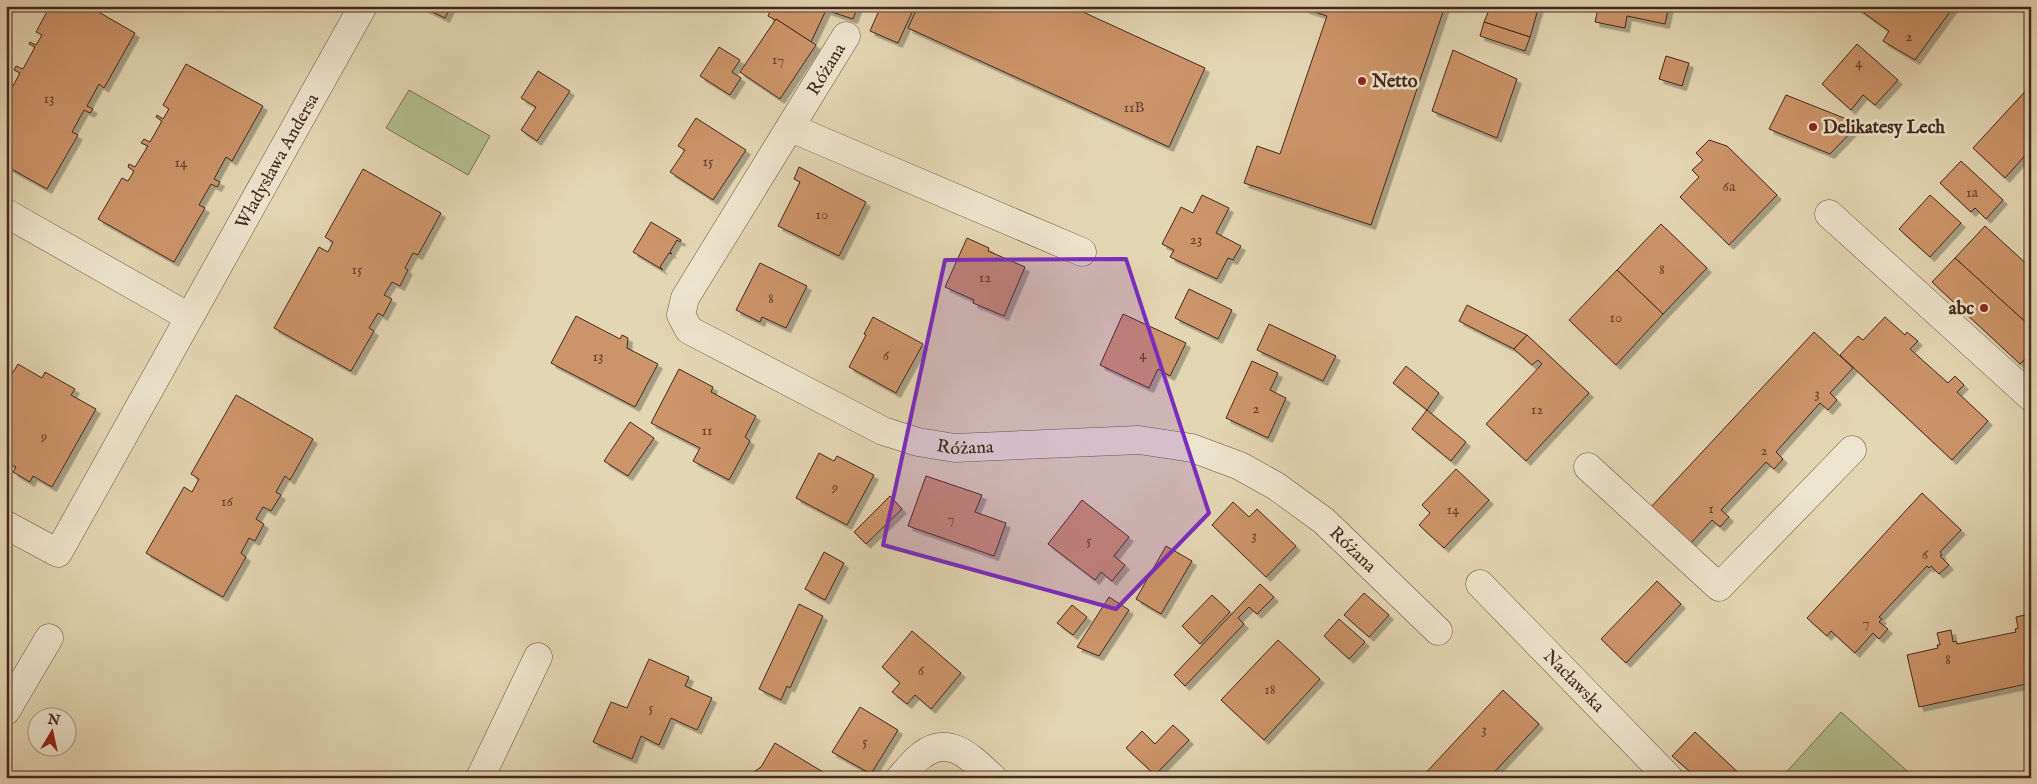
<svg xmlns="http://www.w3.org/2000/svg" width="2037" height="784" font-family="'IM FELL English',serif">
<style>
.green{fill:#b3be8c;stroke:#7c7254}
.building{fill:#cc946b;stroke:#46271b;filter:url(#shadow)}
.lines{fill:none;stroke-linecap:round;stroke-linejoin:round}
.minor-casing{stroke:#6d5341;stroke-width:29}
.minor{stroke:#ede4cd;stroke-width:28}
.marked{fill:#7b2cbf;fill-opacity:0.2;stroke:#7b2cbf;stroke-width:4;stroke-linejoin:round}
.poi-dot{fill:#8f2418;stroke:#ede4cd;stroke-width:2}
.labels{text-anchor:middle;stroke-width:5;stroke-linejoin:round;paint-order:stroke}
.number-label{font-size:15px;fill:#68422f}
.street-label{font-size:18px;fill:#46271b;stroke:#ede4cd}
.poi-label{font-size:18px;font-weight:bold;fill:#46271b;stroke:#ede4cd;text-anchor:start}
</style>
<defs>
<filter id="shadow"><feDropShadow dx="4.5" dy="4.5" stdDeviation="0" flood-color="#0004"/></filter>
</defs>
<rect width="100%" height="100%" fill="#e3d6b2"/>
<filter id="stains"><feTurbulence type="fractalNoise" baseFrequency=".004" numOctaves="4"/><feColorMatrix values="0 0 0 0 .2 0 0 0 0 .09 0 0 0 0 .02 0 0 0 .5 -.17"/></filter>
<radialGradient id="worn" r=".72"><stop offset=".6" stop-color="#630" stop-opacity="0"/><stop offset="1" stop-color="#630" stop-opacity=".3"/></radialGradient>
<g class="green">
<polygon points="409,90 490,136 468,175 386,128"/>
<polygon points="1841,712 1915,778 1781,778"/>
</g>
<g class="building">
<polygon points="50,6 88,6 135,33 104,88 99,84 87,106 93,109 90,113 84,110 72,132 78,135 47,189 6,166 6,93 8,95 20,73 14,70 16,66 23,69 35,47 29,44 30,42 36,45 42,35 36,32"/>
<polygon points="420,6 451,6 445,18"/>
<polygon points="772,6 814,6 826,10 811,42 776,19 775,20 768,16"/>
<polygon points="814,6 858,6 853,19"/>
<polygon points="881,6 915,6 898,43 870,31"/>
<polygon points="918,6 1070,6 1205,68 1169,147 908,28"/>
<polygon points="1304,6 1445,6 1371,225 1244,183 1257,146 1280,154 1327,16 1303,8"/>
<polygon points="1484,6 1539,6 1530,37 1484,22 1489,10"/>
<polygon points="1669,6 1665,24 1627,16 1625,28 1595,22 1598,9 1586,7"/>
<polygon points="1858,6 1954,6 1915,60 1883,41 1889,31 1857,8"/>
<polygon points="776,19 816,45 780,99 740,72"/>
<polygon points="1484,22 1530,37 1525,51 1480,36"/>
<polygon points="1857,44 1898,80 1875,105 1863,95 1851,110 1822,84"/>
<polygon points="719,47 740,60 732,72 741,78 730,95 700,76"/>
<polygon points="1453,50 1517,79 1497,138 1432,111"/>
<polygon points="1666,56 1689,63 1682,86 1659,79"/>
<polygon points="186,64 263,106 232,161 226,157 214,179 220,182 217,187 211,184 199,205 205,208 174,262 98,219 122,178 128,181 134,171 128,167 129,164 135,167 148,146 141,143 144,139 150,142 162,121 156,117 157,115 163,119 169,109 163,105"/>
<polygon points="538,71 570,91 537,141 521,130 536,107 521,98"/>
<polygon points="2031,85 2031,149 2005,178 1973,148"/>
<polygon points="1786,95 1859,124 1830,154 1769,129"/>
<polygon points="696,118 746,150 713,200 670,172 685,150 678,146"/>
<polygon points="1709,140 1727,146 1777,195 1729,245 1680,197 1699,177 1692,170 1703,160 1696,153"/>
<polygon points="1961,161 2003,200 1986,219 1975,208 1971,212 1940,183"/>
<polygon points="799,167 866,202 839,256 778,226 800,182 794,179"/>
<polygon points="363,169 441,213 418,255 413,253 405,268 408,270 400,286 392,282 384,295 392,299 383,316 378,313 369,328 374,331 351,371 274,328 319,247 328,252 333,242 325,237"/>
<polygon points="1202,195 1229,208 1216,233 1241,246 1233,260 1228,258 1217,279 1170,257 1174,250 1162,244 1181,207 1193,213"/>
<polygon points="1930,195 1961,223 1930,257 1899,229"/>
<polygon points="651,222 681,240 680,242 677,240 670,252 672,254 669,253 660,267 663,270 633,252"/>
<polygon points="1661,224 1707,268 1663,314 1617,270"/>
<polygon points="1985,226 2031,268 2031,327 1955,258"/>
<polygon points="967,238 989,248 988,251 1025,267 1004,316 973,303 974,300 945,287"/>
<polygon points="1955,258 2031,327 2031,353 2020,364 1932,282"/>
<polygon points="760,263 807,286 786,328 762,317 760,322 736,310"/>
<polygon points="1617,270 1663,314 1616,365 1569,320"/>
<polygon points="1189,289 1232,310 1218,339 1175,318"/>
<polygon points="1467,305 1527,335 1514,349 1459,321"/>
<polygon points="1123,314 1186,343 1170,376 1158,369 1149,388 1100,365"/>
<polygon points="576,316 620,339 622,335 628,338 627,348 658,364 635,407 551,363"/>
<polygon points="873,317 923,344 896,393 849,367 866,335 864,334"/>
<polygon points="1885,317 1905,335 1907,332 1918,341 1910,349 1948,383 1955,376 1964,385 1957,392 1988,421 1952,460 1840,355 1858,336 1863,340"/>
<polygon points="1269,324 1336,356 1323,381 1257,350"/>
<polygon points="1814,332 1853,368 1830,393 1837,400 1828,410 1820,403 1776,452 1783,459 1774,469 1766,462 1721,510 1729,517 1720,527 1712,520 1689,545 1650,508"/>
<polygon points="1527,335 1589,393 1526,461 1486,424 1542,364 1538,360 1532,365 1514,349"/>
<polygon points="1252,361 1278,373 1270,390 1286,398 1268,438 1226,418"/>
<polygon points="18,364 42,378 45,372 75,389 71,395 96,409 52,487 33,476 30,482 13,472 16,467 7,462 6,465 6,384"/>
<polygon points="1406,366 1439,393 1427,410 1393,383"/>
<polygon points="679,369 713,387 711,392 756,416 745,437 750,441 729,480 693,461 700,448 651,423"/>
<polygon points="236,395 313,439 290,480 285,476 276,492 281,495 271,511 263,507 256,519 264,524 255,541 249,538 241,553 246,557 223,597 146,553 184,487 192,492 199,479 191,474"/>
<polygon points="1427,410 1466,442 1451,461 1412,429"/>
<polygon points="630,422 654,438 628,476 604,461"/>
<polygon points="819,453 834,461 837,456 874,475 847,525 796,498"/>
<polygon points="1456,469 1489,500 1444,548 1419,525 1430,513 1422,505"/>
<polygon points="926,476 982,495 975,512 1006,523 994,556 908,526"/>
<polygon points="1922,493 1961,530 1940,552 1942,555 1940,556 1949,565 1939,574 1931,566 1929,568 1927,566 1879,617 1882,619 1879,622 1888,629 1879,639 1873,633 1855,653 1831,631 1827,636 1807,618"/>
<polygon points="890,496 902,509 866,544 854,532"/>
<polygon points="1082,500 1129,537 1114,556 1125,565 1112,581 1101,572 1095,580 1048,544"/>
<polygon points="1233,502 1249,517 1257,509 1296,546 1266,577 1212,525"/>
<polygon points="1166,546 1192,561 1161,614 1136,599"/>
<polygon points="824,552 844,563 825,600 805,589"/>
<polygon points="1657,581 1681,604 1626,663 1601,639"/>
<polygon points="1260,584 1274,597 1257,614 1249,607 1238,618 1244,624 1185,686 1174,675"/>
<polygon points="1364,593 1389,615 1369,637 1344,615"/>
<polygon points="1212,595 1230,612 1200,644 1182,626"/>
<polygon points="1109,597 1129,610 1099,656 1077,647"/>
<polygon points="799,604 823,616 790,688 787,686 781,700 759,689"/>
<polygon points="1072,605 1087,617 1073,635 1057,623"/>
<polygon points="2029,614 2031,622 2031,683 1919,707 1907,655 1938,648 1937,645 1940,645 1937,633 1951,630 1953,642 1956,641 1957,644 2016,632 2015,629 2018,628 2016,617"/>
<polygon points="1339,619 1365,642 1349,659 1324,636"/>
<polygon points="912,631 961,673 931,709 915,695 907,704 892,692 900,683 882,667"/>
<polygon points="1278,640 1320,679 1264,740 1221,700"/>
<polygon points="649,659 689,677 685,686 712,698 697,730 671,718 659,745 641,736 632,759 593,742 611,702 627,708"/>
<polygon points="1503,690 1539,724 1489,778 1421,778"/>
<polygon points="860,707 898,730 871,774 832,752"/>
<polygon points="1173,725 1189,740 1155,775 1126,748 1142,731 1155,744"/>
<polygon points="1695,732 1744,778 1697,778 1672,756"/>
<polygon points="775,743 833,778 752,778 755,771 761,767"/>
</g>
<g class="lines">
<g class="minor-casing">
<g id="minor">
<path id="s1" d="M846,36l-161,262 -4,17 8,15 194,101 35,11 37,6 184,-8 53,8 48,18 36,20 48,35 114,110"/>
<polyline points="791,128 1082,252"/>
<polyline points="6,213 189,317"/>
<polyline points="1829,214 2031,397"/>
<polyline points="1588,467 1719,587 1852,450"/>
<path id="s2" d="M6,525l52,28 305,-547"/>
<path id="s3" d="M1480,584l189,194"/>
<polyline points="6,711 49,638"/>
<polyline points="480,778 538,657"/>
<path d="M900,778c7,-8 14,-17 22,-23 28,-22 51,5 71,23"/>
</g>
</g>
<use href="#minor" class="minor"/>
</g>
<path class="marked" d="M1126,259l83,254 -93,96 -233,-64 62,-285z"/>
<g class="poi-dot">
<circle cx="1362" cy="81" r="5"/>
<circle cx="1813" cy="127" r="5"/>
<circle cx="1984" cy="308" r="5"/>
</g>
<g class="labels">
<g class="number-label">
<text x="1909" y="41">2</text>
<text x="778" y="64">17</text>
<text x="1859" y="67">4</text>
<text x="49" y="103">13</text>
<text x="1134" y="112">11B</text>
<text x="708" y="166">15</text>
<text x="181" y="167">14</text>
<text x="1729" y="191">6a</text>
<text x="1972" y="197">1a</text>
<text x="822" y="219">10</text>
<text x="1196" y="244">23</text>
<text x="357" y="274">15</text>
<text x="1662" y="274">8</text>
<text x="985" y="282">12</text>
<text x="771" y="303">8</text>
<text x="1616" y="322">10</text>
<text x="1143" y="359">4</text>
<text x="886" y="360">6</text>
<text x="598" y="361">13</text>
<text x="1817" y="398">3</text>
<text x="1256" y="413">2</text>
<text x="1537" y="414">12</text>
<text x="707" y="435">11</text>
<text x="44" y="441">9</text>
<text x="1764" y="455">2</text>
<text x="835" y="492">9</text>
<text x="227" y="506">16</text>
<text x="1711" y="513">1</text>
<text x="1453" y="514">14</text>
<text x="951" y="523">7</text>
<text x="1254" y="540">3</text>
<text x="1089" y="545">5</text>
<text x="1925" y="559">6</text>
<text x="1866" y="627">7</text>
<text x="1948" y="664">8</text>
<text x="921" y="675">6</text>
<text x="1270" y="694">18</text>
<text x="651" y="712">5</text>
<text x="1484" y="734">3</text>
<text x="865" y="746">5</text>
</g>
<g class="street-label">
<text transform="translate(826 69) rotate(-59)" y="6">Różana</text>
<text dy="6" stroke="none"><textPath href="#s2" startOffset="508">Władysława Andersa</textPath></text>
<text dy="6" stroke="none"><textPath href="#s1" startOffset="645">Różana</textPath></text>
<text dy="6" stroke="none"><textPath href="#s1" startOffset="1065">Różana</textPath></text>
<text dy="6" stroke="none"><textPath href="#s3" startOffset="135">Nacławska</textPath></text>
</g>
<g class="poi-label">
<text x="1372" y="87">Netto</text>
<text x="1823" y="133">Delikatesy Lech</text>
<text x="1974" y="314" text-anchor="end">abc</text>
</g>
</g>
<rect width="2037" height="784" fill="none" stroke="#e3d6b2" stroke-width="25"/>
<rect x="8" y="8" width="2022" height="769" fill="none" stroke="#46271b" stroke-width="2.5"/>
<rect x="12" y="12" width="2012" height="759" fill="none" stroke="#46271b"/>
<g transform="translate(52 732) rotate(9)"><circle r="24" fill="#ede4cd" stroke="#aa9886"/>
<path d="M0-4L9 19L0 12L-9 19Z" fill="#8f2418"/>
<text y="-8" font-size="14" font-weight="bold" text-anchor="middle" fill="#46271b">N</text>
</g>
<rect width="100%" height="100%" filter="url(#stains)"/>
<rect width="100%" height="100%" fill="url(#worn)"/>
</svg>
